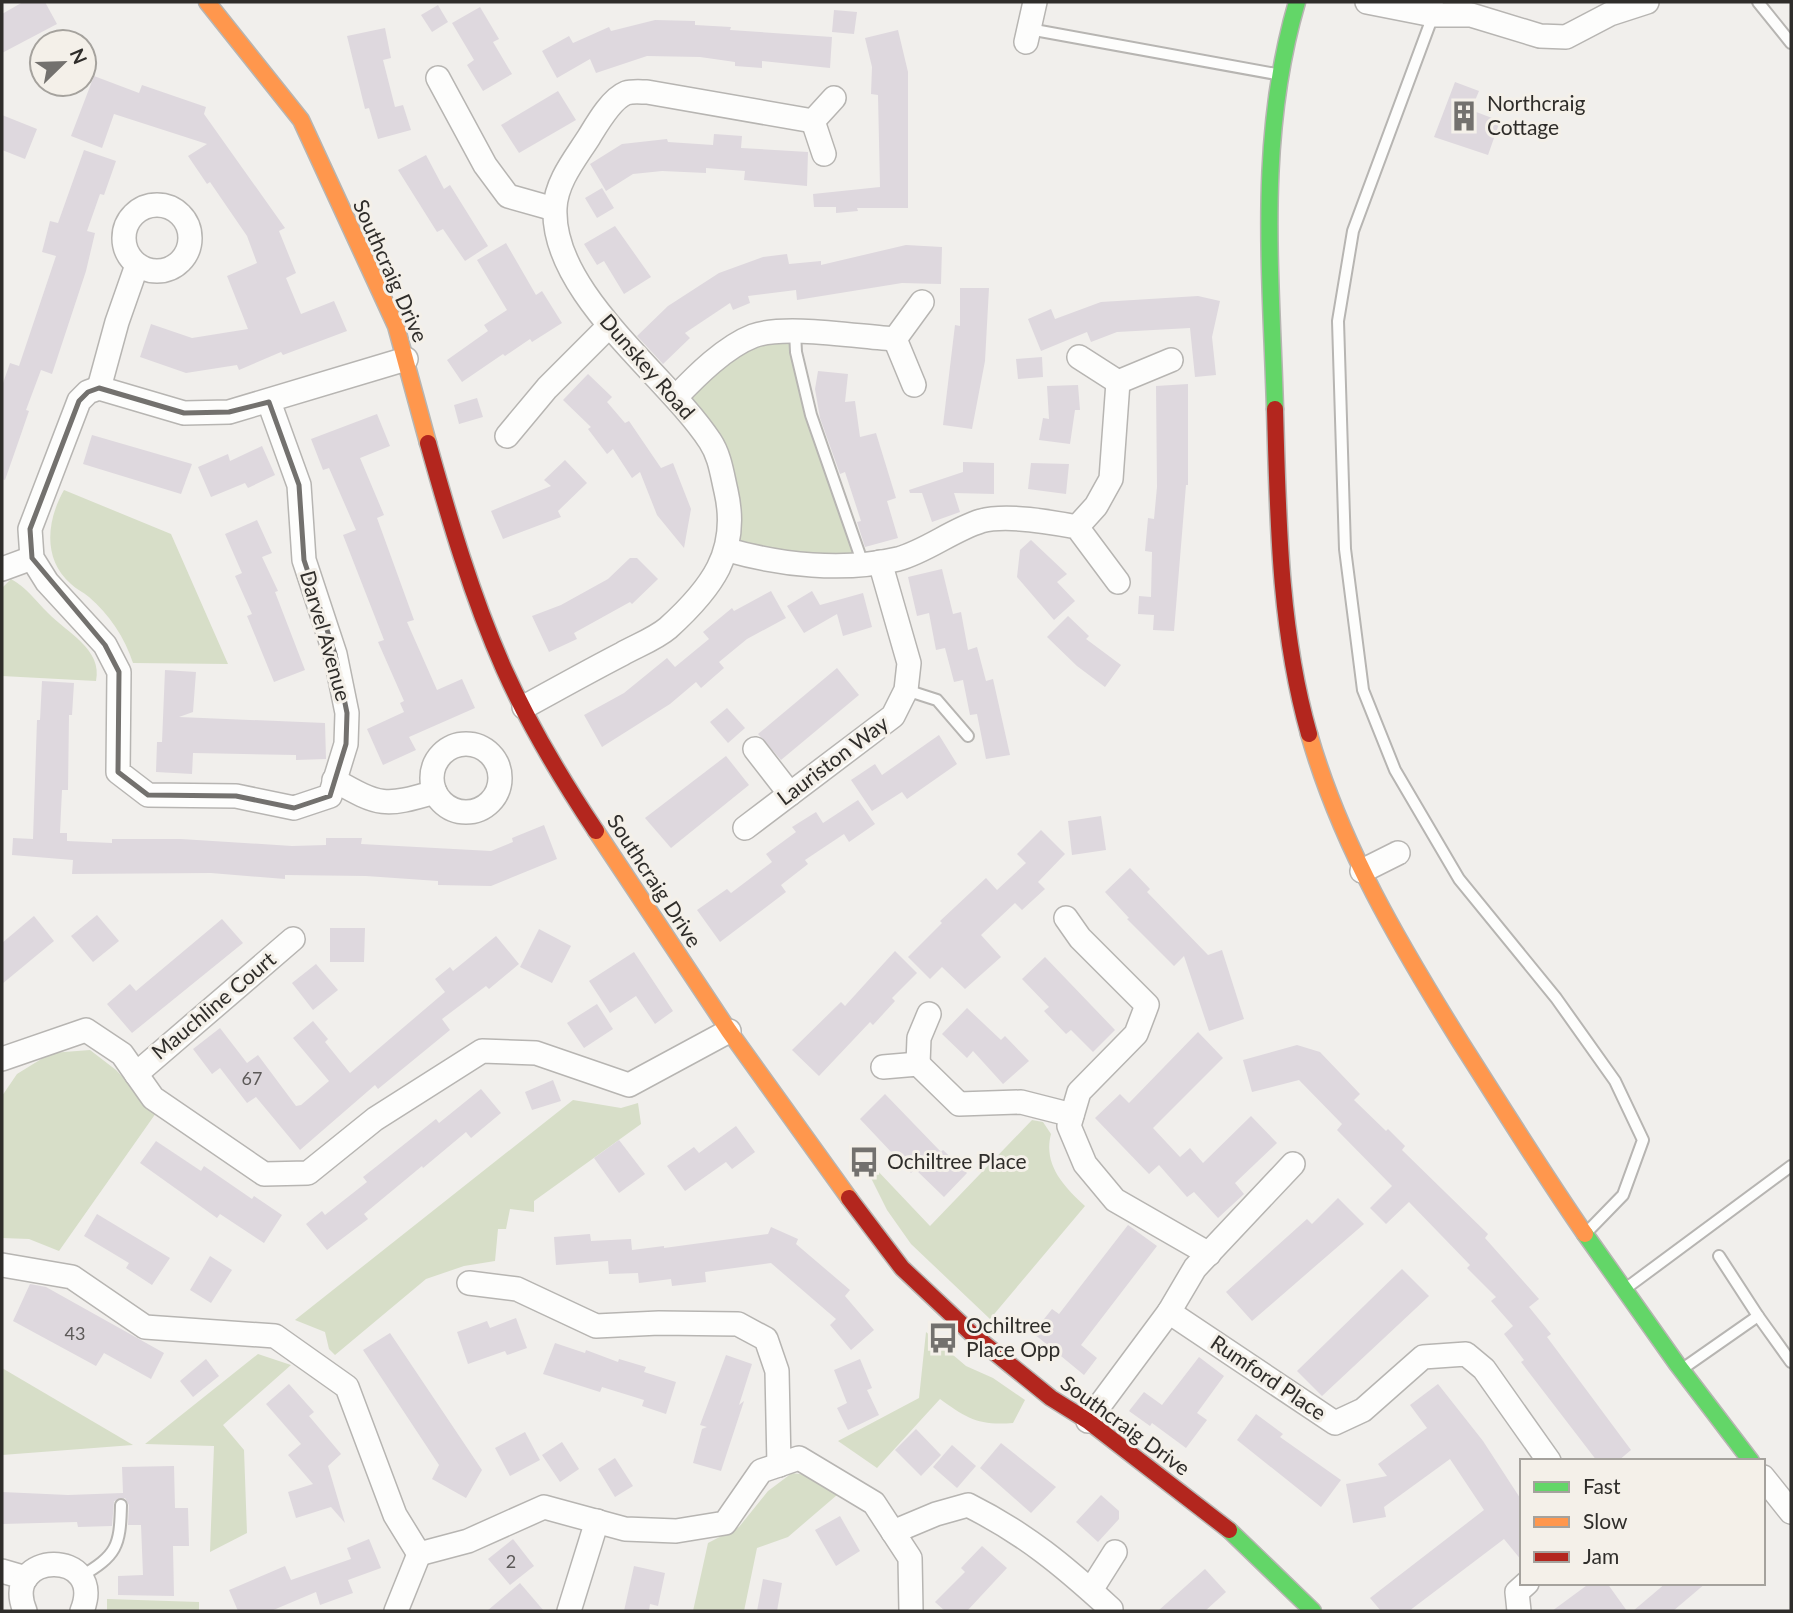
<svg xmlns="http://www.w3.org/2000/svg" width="1793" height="1613" font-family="Lato,sans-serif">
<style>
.green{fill:#d7dec8}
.building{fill:#ded8de}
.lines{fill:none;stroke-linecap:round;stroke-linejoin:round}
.lane-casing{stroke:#b7b5b2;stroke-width:14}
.street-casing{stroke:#b7b5b2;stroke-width:26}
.fast-casing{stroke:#b7b5b2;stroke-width:19}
.slow-casing{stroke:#b7b5b2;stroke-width:19}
.jam-casing{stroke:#b7b5b2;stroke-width:19}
.lane{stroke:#fdfdfc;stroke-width:10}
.street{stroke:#fdfdfc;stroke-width:23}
.fast{stroke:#63d668;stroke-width:16}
.slow{stroke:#ff974d;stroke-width:16}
.jam{stroke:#b3261e;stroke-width:16}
.marked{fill:none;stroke:#73716e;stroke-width:5;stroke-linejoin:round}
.labels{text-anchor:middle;stroke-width:6;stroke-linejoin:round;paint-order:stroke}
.number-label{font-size:18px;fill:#5c5958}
.poi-label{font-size:21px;fill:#2f2d2a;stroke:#f4f0e9;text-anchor:start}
.street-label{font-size:21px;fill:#2f2d2a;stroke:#f4f0e9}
</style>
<rect width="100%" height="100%" fill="#f1efec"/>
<g class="green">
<polygon points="793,336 858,561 730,547 734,507 680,397 736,349"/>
<path d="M64,490l107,44 57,130 -95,-1c-8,-25 -24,-49 -44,-66 -6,-5 -13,-8 -18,-13 -29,-25 -24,-64 -7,-94z"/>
<path d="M11,579c16,9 24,21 37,34 18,19 55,36 48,68l-94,-5v-88z"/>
<polygon points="90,1050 116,1070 156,1113 59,1251 29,1239 2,1238 2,1096 17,1074 51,1053"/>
<polygon points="573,1100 621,1108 638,1103 641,1124 534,1201 534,1212 510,1209 506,1229 498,1229 495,1261 464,1266 426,1279 335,1355 329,1349 325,1332 295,1320"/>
<path d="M1032,1120l11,2 8,12c-8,30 12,52 34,72l-95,113 -79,-75 -24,-34 -18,-36 6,-6 55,58z"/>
<path d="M926,1332l40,34 27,12 32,22 -12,23c-34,3 -47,-5 -73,-24l-63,69 -39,-27 81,-43z"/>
<polygon points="258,1354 291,1365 223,1425 244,1450 247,1533 210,1552 214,1446 145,1444"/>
<polygon points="2,1368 133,1445 2,1455"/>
<polygon points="792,1473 807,1475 837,1495 788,1537 757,1548 744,1611 693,1611 708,1543 739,1527 768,1491"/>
<polygon points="107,1599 199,1602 199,1611 107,1611"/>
</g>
<g class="building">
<polygon points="23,2 45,2 57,24 2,53 2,14"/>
<polygon points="438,5 448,22 432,32 421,15"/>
<polygon points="480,7 499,39 493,42 512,74 483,91 467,65 474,60 452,23"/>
<polygon points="834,10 857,12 854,34 832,32"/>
<polygon points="655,20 695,21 695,25 731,27 730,30 832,37 830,68 762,61 762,68 735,66 735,62 700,57 647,56 596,73 590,59 557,78 542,51 569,36 573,43 609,27 611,31"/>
<polygon points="385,28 391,58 383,60 395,107 403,105 411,130 378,139 369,108 365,109 347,36"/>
<polygon points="898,30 908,72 908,208 857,208 858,211 836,213 836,207 814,207 813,194 880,187 878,95 871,94 872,67 865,38"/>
<polygon points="94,76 139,93 142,85 206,107 204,114 285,228 279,231 296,273 286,278 301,314 334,301 347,331 283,355 281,352 239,370 237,365 186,373 140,357 151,324 192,338 248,329 227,276 257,263 247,236 210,182 207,184 188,156 207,144 114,114 102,148 71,136"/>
<polygon points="1455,82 1479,91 1471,110 1500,121 1488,155 1434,137"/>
<polygon points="558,91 576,120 519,153 501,125"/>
<polygon points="2,115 37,129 25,159 2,150"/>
<polygon points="714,134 742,136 741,148 808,152 807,186 744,180 745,171 706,168 706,173 662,171 633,174 606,191 590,164 622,144 667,139 668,142 713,145"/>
<polygon points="84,150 116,161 104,195 100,194 87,231 95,233 86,271 52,374 41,370 26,410 29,411 19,440 5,480 2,479 2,386 10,363 19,366 56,256 42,252 50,221 58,223"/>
<polygon points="426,155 444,189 450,185 488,246 465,261 443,229 437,232 398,170"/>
<polygon points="602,188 614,208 597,218 585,198"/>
<polygon points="615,226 651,277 624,294 604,261 597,265 584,244"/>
<polygon points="506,243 536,295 542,291 562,323 532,342 530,339 505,356 503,354 462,382 447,360 488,331 484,325 507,310 477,260"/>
<polygon points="906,245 942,247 941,284 902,283 797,300 796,290 748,296 750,303 733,310 730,303 685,333 690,338 663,364 637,336 668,306 719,273 763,257 787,254 789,264 821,261 821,265"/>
<polygon points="960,288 989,288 985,361 972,429 943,425 955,325 960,326"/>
<polygon points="1198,296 1220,301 1212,337 1216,375 1195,377 1190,328 1117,332 1091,342 1087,332 1041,351 1028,319 1051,309 1055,319 1101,302"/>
<polygon points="1042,357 1043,377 1018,379 1016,359"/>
<polygon points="818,371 848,374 845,402 855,401 860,437 876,433 896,498 887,501 898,538 865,547 857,522 861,521 845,472 840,474 820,418 815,389"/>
<polygon points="588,374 612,397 607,402 625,423 629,421 661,468 673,463 691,509 684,548 657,515 640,472 632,478 613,449 607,454 588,429 591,427 563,400"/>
<polygon points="1188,384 1188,485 1186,485 1174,631 1153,630 1154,615 1138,614 1139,596 1151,597 1152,552 1145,551 1148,518 1154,519 1157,487 1156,386"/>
<polygon points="1078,385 1080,410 1075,410 1070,444 1039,440 1043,418 1049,419 1047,386"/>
<polygon points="477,398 483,417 459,424 454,405"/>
<polygon points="377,414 390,446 360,458 384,515 377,518 414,620 407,622 437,690 462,679 475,708 409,737 416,750 383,765 367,729 404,712 400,703 404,701 378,642 384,640 343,535 356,530 329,468 323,470 311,439"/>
<polygon points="92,435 192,464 181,494 83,464"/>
<polygon points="262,446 275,475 248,488 245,483 211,497 198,467 228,454 230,461"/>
<polygon points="565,460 587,483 558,511 561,517 503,539 491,511 551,486 544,480"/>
<polygon points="963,462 994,463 994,494 954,493 960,512 932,522 922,493 910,493 909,490 963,472"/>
<polygon points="1031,463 1069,464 1066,494 1028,489"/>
<polygon points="257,520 272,553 262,557 278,591 275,592 305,670 274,682 247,616 252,614 235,576 242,573 225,534"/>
<polygon points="1031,540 1067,574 1057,582 1075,601 1054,620 1017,577 1020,550"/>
<polygon points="630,558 637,558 658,579 632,604 630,602 574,633 577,639 549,652 532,616 561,605 608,579"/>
<polygon points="942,569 953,614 961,612 968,650 977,647 986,681 993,679 1010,755 986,759 977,714 970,715 963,680 954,682 945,648 936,650 929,613 917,616 908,577"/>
<polygon points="771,591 786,618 747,639 719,662 724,668 701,688 696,682 670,704 602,747 584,715 624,693 667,658 675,667 709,639 703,632 732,608 734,611"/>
<polygon points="812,591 820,605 863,593 872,627 843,636 837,614 804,633 787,606"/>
<polygon points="1068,616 1089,636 1086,639 1121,665 1105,687 1077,666 1047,637"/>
<polygon points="837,668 859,695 781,760 758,734"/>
<polygon points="165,670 196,672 193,712 179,717 325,723 326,759 296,760 296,755 193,753 192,774 156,772 157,742 162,742"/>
<polygon points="42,681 74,683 72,715 69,715 68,790 62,790 60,833 67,833 67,841 112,843 112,839 181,839 292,846 326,845 326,838 362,838 361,844 491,851 513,842 512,838 544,825 557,859 491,886 438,885 438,881 366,876 285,875 285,879 211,873 72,874 73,860 12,855 13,838 33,839 37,720 40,720"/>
<polygon points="727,708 745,728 728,743 710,722"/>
<polygon points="939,735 957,764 907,799 902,792 872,811 851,780 875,764 882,775"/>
<polygon points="726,756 749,785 671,848 645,818"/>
<polygon points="858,800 875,824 849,842 844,834 805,860 808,864 781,885 786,892 720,942 697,910 727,889 731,893 772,862 766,854 796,832 792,827 816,812 823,823"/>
<polygon points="1101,816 1106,850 1072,855 1068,821"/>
<polygon points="1041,830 1065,854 1038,882 1045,889 1022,910 1015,903 981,935 1001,957 965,989 942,967 930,979 908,957 942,923 940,921 986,878 997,890 1026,863 1017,854"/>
<polygon points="1130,868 1150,889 1147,892 1208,955 1222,950 1244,1019 1209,1031 1184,956 1174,966 1127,919 1129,918 1105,892"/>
<polygon points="97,915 119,941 93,962 71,936"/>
<polygon points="34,916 54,941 2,984 2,943"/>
<polygon points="222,919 243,943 132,1033 107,1004 130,984 136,991"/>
<polygon points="330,928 365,928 364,962 330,962"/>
<polygon points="539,929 571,946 552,983 520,967"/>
<polygon points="496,936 519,964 489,989 486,986 442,1019 450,1030 378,1089 375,1085 300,1150 256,1097 247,1103 220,1068 212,1074 193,1049 220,1028 247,1063 258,1055 296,1106 301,1105 329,1081 293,1038 313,1021 328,1039 325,1042 350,1073 445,992 435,979 450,967 453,971"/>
<polygon points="895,951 917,973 892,998 895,1001 873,1025 870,1022 819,1076 792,1050 841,1002 845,1006"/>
<polygon points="634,952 673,1011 655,1024 636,996 610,1013 589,981"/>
<polygon points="1045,957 1115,1030 1093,1052 1071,1030 1066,1034 1044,1011 1049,1007 1022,979"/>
<polygon points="316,964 338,990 313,1010 292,983"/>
<polygon points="597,1004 613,1029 584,1048 567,1023"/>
<polygon points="967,1008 1001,1040 1005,1036 1029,1061 1003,1084 973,1051 967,1058 942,1034"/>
<polygon points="1198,1032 1223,1058 1153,1128 1180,1157 1190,1148 1203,1163 1251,1116 1277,1143 1235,1183 1244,1194 1218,1218 1194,1192 1187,1197 1159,1165 1149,1174 1095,1118 1120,1094 1129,1103"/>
<polygon points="1297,1045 1320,1052 1360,1094 1354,1100 1386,1131 1388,1129 1405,1146 1402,1150 1488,1234 1485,1238 1539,1299 1529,1307 1551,1334 1547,1337 1631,1450 1618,1461 1597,1461 1521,1362 1524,1360 1504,1334 1513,1326 1491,1301 1496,1297 1467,1268 1470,1265 1409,1202 1386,1224 1370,1208 1392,1186 1337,1130 1342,1124 1299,1080 1252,1092 1243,1060"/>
<polygon points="553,1080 561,1101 532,1110 525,1092"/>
<polygon points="481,1089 501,1113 471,1138 466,1132 423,1168 422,1166 364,1214 368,1219 327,1250 306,1224 322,1211 325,1215 367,1182 363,1177 377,1166 436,1119 439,1123"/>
<polygon points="885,1094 941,1152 943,1150 967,1173 944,1197 915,1169 911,1173 860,1119"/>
<polygon points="736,1126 755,1152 732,1169 726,1162 685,1191 667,1166 694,1147 699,1153"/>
<polygon points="619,1140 645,1174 619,1193 594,1158"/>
<polygon points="156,1141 201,1171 204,1166 252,1199 254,1196 282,1215 264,1243 220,1214 217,1218 140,1163"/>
<polygon points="1338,1198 1364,1224 1252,1321 1226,1292 1307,1219 1312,1224"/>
<polygon points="97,1214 170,1258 152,1285 126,1268 129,1263 84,1236"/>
<polygon points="1128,1225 1157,1246 1081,1345 1097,1358 1084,1375 1033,1333 1052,1309 1059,1314"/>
<polygon points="771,1227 798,1239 796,1244 850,1290 845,1296 874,1330 851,1350 830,1325 836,1319 771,1263 705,1272 706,1282 672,1286 671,1279 639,1283 638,1273 609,1274 608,1261 556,1265 554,1237 590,1234 591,1241 631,1239 632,1250 664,1246 664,1248 768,1234"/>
<polygon points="210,1256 232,1270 211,1303 190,1290"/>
<polygon points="1402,1269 1429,1296 1322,1396 1297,1371"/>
<polygon points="30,1284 46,1287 164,1353 151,1379 104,1353 96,1366 13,1321"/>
<polygon points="516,1318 527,1348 507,1355 505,1351 468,1364 457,1332 487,1321 490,1328"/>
<polygon points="390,1333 482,1470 466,1498 432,1479 439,1465 363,1350"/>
<polygon points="555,1343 585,1353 586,1350 618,1362 619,1359 646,1367 644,1372 676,1382 666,1414 642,1406 644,1400 602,1387 600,1392 543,1374"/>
<polygon points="726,1355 752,1364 739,1405 744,1401 721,1471 693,1463 702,1429 707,1427 700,1425"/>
<polygon points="1199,1357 1224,1376 1197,1413 1207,1420 1186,1448 1152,1423 1150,1426 1129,1411 1144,1392 1162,1405"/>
<polygon points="206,1359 219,1376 193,1397 180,1381"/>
<polygon points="860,1359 872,1388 867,1390 879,1415 848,1430 837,1408 847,1403 834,1370"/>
<polygon points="289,1384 314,1412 309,1416 341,1454 328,1466 345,1523 331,1507 296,1518 288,1492 313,1484 288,1455 301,1444 266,1404"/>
<polygon points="1438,1384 1483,1441 1522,1501 1522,1561 1504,1539 1409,1611 1381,1611 1370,1598 1484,1510 1450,1459 1384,1507 1386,1517 1353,1523 1346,1484 1387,1476 1378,1464 1427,1428 1410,1405"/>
<polygon points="1256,1414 1283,1434 1280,1437 1341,1480 1321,1507 1237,1440"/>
<polygon points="916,1429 941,1455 921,1476 895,1450"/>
<polygon points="525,1432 540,1460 510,1476 495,1448"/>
<polygon points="562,1442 579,1469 560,1482 542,1455"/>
<polygon points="1001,1443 1056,1487 1031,1513 980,1468"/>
<polygon points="952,1445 976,1466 957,1488 933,1467"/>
<polygon points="615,1458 633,1486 615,1497 598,1469"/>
<polygon points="174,1466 175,1508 188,1508 189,1546 173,1546 174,1596 118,1595 118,1576 143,1575 141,1525 128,1525 129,1505 125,1498 114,1501 112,1526 78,1527 77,1522 2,1524 2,1492 68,1495 123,1493 122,1467"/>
<polygon points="1101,1495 1119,1511 1119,1519 1098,1542 1076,1522"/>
<polygon points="840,1516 860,1551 836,1566 815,1530"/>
<polygon points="369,1539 381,1568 348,1580 353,1593 320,1605 316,1592 271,1611 238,1611 229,1590 285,1566 291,1580 351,1559 347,1548"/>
<polygon points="513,1539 534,1566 510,1585 488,1559"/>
<polygon points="982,1546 1007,1568 967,1611 945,1611 935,1602 965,1572 961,1568"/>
<polygon points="634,1566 665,1573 658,1606 650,1604 649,1611 624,1611"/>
<polygon points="1205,1569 1226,1592 1205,1611 1158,1611"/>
<polygon points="763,1579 782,1583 777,1611 757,1611"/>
<polygon points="520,1583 544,1611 487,1611"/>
<polygon points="1590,1583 1607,1583 1627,1611 1552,1611"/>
<polygon points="1666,1583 1706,1583 1673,1611 1633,1611"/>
</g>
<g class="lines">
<g class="lane-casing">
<g id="lane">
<polyline points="1438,2 1353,231 1338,321 1345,549 1363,690 1395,770 1459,879 1556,998 1615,1081 1643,1140 1623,1195 1588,1231"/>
<polyline points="1758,2 1791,43"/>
<polyline points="1029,29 1276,74"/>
<polyline points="795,332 796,352 811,415 863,564"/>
<polyline points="906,690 937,700 968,736"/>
<polyline points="1625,1289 1791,1166"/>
<polyline points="1758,1316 1791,1362"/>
<polyline points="1685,1367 1758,1316 1719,1256"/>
<path d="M80,1577c37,-22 40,-30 41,-72"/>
</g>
</g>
<g class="street-casing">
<g id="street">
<polyline points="1367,2 1433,15 1471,15 1540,36 1566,37 1610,14 1647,2"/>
<polyline points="1026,42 1035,2"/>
<polyline points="438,78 485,165 508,196 554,209"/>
<polyline points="813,121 824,154"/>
<circle cx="157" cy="238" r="33"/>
<polyline points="895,339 914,385"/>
<polyline points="1118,382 1171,360"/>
<polyline points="99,388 117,322 137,265"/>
<path d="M676,397c21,-22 49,-50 77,-61 31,-12 107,1 142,3l27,-37"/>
<polyline points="269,402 299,485 304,560 335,654 347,713 346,744 330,796 294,808 236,796 148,795 118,772 119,672 105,645 47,582 32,558 30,529 79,401 88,392 99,388 184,413 229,412 406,359"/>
<polyline points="507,436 547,388 608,327"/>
<polyline points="1077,527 1096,506 1111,479 1118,382 1079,357"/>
<path d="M728,550c53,15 115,22 170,9 29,-8 54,-29 83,-38 26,-7 70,1 96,6l41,55"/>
<polyline points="2,569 32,558"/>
<path d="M524,707c33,-18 65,-36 98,-53 14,-8 33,-15 46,-26 43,-39 72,-76 58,-137 -4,-17 -6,-35 -16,-50 -44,-67 -159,-148 -155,-233 1,-26 20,-49 34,-71 8,-13 22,-38 37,-44 6,-2 15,-1 21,-1l166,29 21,-23"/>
<circle cx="466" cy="778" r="34"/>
<polyline points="755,749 790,794"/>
<path d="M334,780c46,26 50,27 101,12"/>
<polyline points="745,828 893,716 906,690 909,663 880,562"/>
<polyline points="1362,871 1398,853"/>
<polyline points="1066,918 1080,938 1147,1005 1136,1034 1079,1092 1069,1126 1085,1164 1115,1200 1209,1254"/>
<polyline points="2,1059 86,1030 122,1054 153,1098 264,1174 308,1173 375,1119 482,1051 536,1053 629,1085 729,1031"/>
<polyline points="918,1064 919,1038 929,1014"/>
<polyline points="883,1067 918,1064 959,1104 1021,1102 1072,1115"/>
<polyline points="136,1074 293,939"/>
<polyline points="2,1265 72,1277 145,1327 275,1336 347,1387 395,1515 419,1554 468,1541 544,1507 625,1529 676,1531 725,1523 761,1471 799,1458 874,1503 910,1558 911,1611"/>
<polyline points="469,1283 517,1289 596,1326 659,1323 738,1324 766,1339 777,1371 779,1465"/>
<polyline points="1169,1312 1335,1423 1363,1410 1423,1357 1466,1354 1484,1369 1549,1461"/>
<polyline points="1088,1421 1169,1312 1195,1268 1293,1164"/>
<polyline points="1763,1477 1791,1512"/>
<path d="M893,1532l43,-18 32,-9c58,29 96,61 143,104"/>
<polyline points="2,1571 26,1578"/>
<polyline points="1091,1590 1115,1552"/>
<path d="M25,1611c-25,-61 82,-63 57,0"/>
<polyline points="396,1611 419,1554"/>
<polyline points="569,1611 597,1521"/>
<polyline points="1519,1611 1517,1592 1527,1583"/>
</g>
</g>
<g class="fast-casing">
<g id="fast">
<path d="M1275,409c-4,-139 -18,-271 22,-407"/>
<polyline points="1585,1234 1677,1364 1751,1461"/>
<polyline points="1229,1530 1313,1611"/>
</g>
</g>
<g class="slow-casing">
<g id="slow">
<polyline points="207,2 301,120 396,326 428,443"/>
<path d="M1309,734c32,112 91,211 152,309 41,64 81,129 124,191"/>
<polyline points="596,831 729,1031 849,1198"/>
</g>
</g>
<g class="jam-casing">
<g id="jam">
<path d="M1275,409c3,109 4,220 34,325"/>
<path d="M428,443c21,75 44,154 76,226 25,56 58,111 92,162"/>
<polyline points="849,1198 902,1268 972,1334 1051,1398 1088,1421 1229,1530"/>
</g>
</g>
<use href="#lane" class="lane"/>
<use href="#street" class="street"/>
<use href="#fast" class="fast"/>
<use href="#slow" class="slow"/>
<use href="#jam" class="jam"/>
</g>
<path class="marked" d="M99,388l85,25 45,-1 40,-10 30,83 5,75 31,94 12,59 -1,31 -16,52 -36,12 -58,-12 -88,-1 -30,-23 1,-100 -14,-27 -73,-87 -2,-29 49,-128 9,-9z"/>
<defs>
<g id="building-bare" transform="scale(2.415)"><path d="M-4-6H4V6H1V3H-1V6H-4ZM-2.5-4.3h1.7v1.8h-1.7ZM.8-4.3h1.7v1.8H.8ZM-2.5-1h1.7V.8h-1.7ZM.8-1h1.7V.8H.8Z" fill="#73716e" stroke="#f4f0e9" stroke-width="2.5" paint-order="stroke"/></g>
<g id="bus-bare" transform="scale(2.415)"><path d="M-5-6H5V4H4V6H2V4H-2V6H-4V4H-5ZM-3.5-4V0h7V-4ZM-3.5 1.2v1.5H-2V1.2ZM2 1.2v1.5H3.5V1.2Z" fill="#73716e" stroke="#f4f0e9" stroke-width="2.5" paint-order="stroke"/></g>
</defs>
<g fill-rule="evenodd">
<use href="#building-bare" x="1464" y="116"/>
<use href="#bus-bare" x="864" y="1162"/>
<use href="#bus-bare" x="943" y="1338"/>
</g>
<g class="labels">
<g class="number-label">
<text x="252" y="1085">67</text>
<text x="75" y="1340">43</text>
<text x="511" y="1568">2</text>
</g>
<g class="poi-label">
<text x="1487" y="111">Northcraig<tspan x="1487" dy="24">Cottage</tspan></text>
<text x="887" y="1169">Ochiltree Place</text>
<text x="966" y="1333">Ochiltree<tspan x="966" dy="24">Place Opp</tspan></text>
</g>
<g class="street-label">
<text transform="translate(390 271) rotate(66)" y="7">Southcraig Drive</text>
<text transform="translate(647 367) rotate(49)" y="7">Dunskey Road</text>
<text transform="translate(325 636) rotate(74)" y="7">Darvel Avenue</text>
<text transform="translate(833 761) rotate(-37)" y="7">Lauriston Way</text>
<text transform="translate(654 881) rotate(57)" y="7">Southcraig Drive</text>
<text transform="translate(214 1006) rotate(-40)" y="7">Mauchline Court</text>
<text transform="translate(1268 1378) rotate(34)" y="7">Rumford Place</text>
<text transform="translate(1125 1426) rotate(36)" y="7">Southcraig Drive</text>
</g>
</g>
<rect width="1793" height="1613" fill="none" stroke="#2f2d2a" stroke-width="7"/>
<rect x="1520" y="1459" width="245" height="126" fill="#f4f0e9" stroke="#a5a29d" stroke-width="2"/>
<rect x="1534" y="1482" width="35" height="10" fill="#63d668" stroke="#a5a29d" stroke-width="2"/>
<text x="1583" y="1494" font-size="21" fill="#2f2d2a">Fast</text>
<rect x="1534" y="1517" width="35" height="10" fill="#ff974d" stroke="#a5a29d" stroke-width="2"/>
<text x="1583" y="1529" font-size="21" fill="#2f2d2a">Slow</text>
<rect x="1534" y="1552" width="35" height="10" fill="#b3261e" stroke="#a5a29d" stroke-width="2"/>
<text x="1583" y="1564" font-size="21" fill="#2f2d2a">Jam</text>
<g transform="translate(63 63) rotate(67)"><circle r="33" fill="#f4f0e9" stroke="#a5a29d" stroke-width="2"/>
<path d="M0-5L12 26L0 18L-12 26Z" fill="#73716e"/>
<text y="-10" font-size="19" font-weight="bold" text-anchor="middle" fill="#2f2d2a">N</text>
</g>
</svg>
